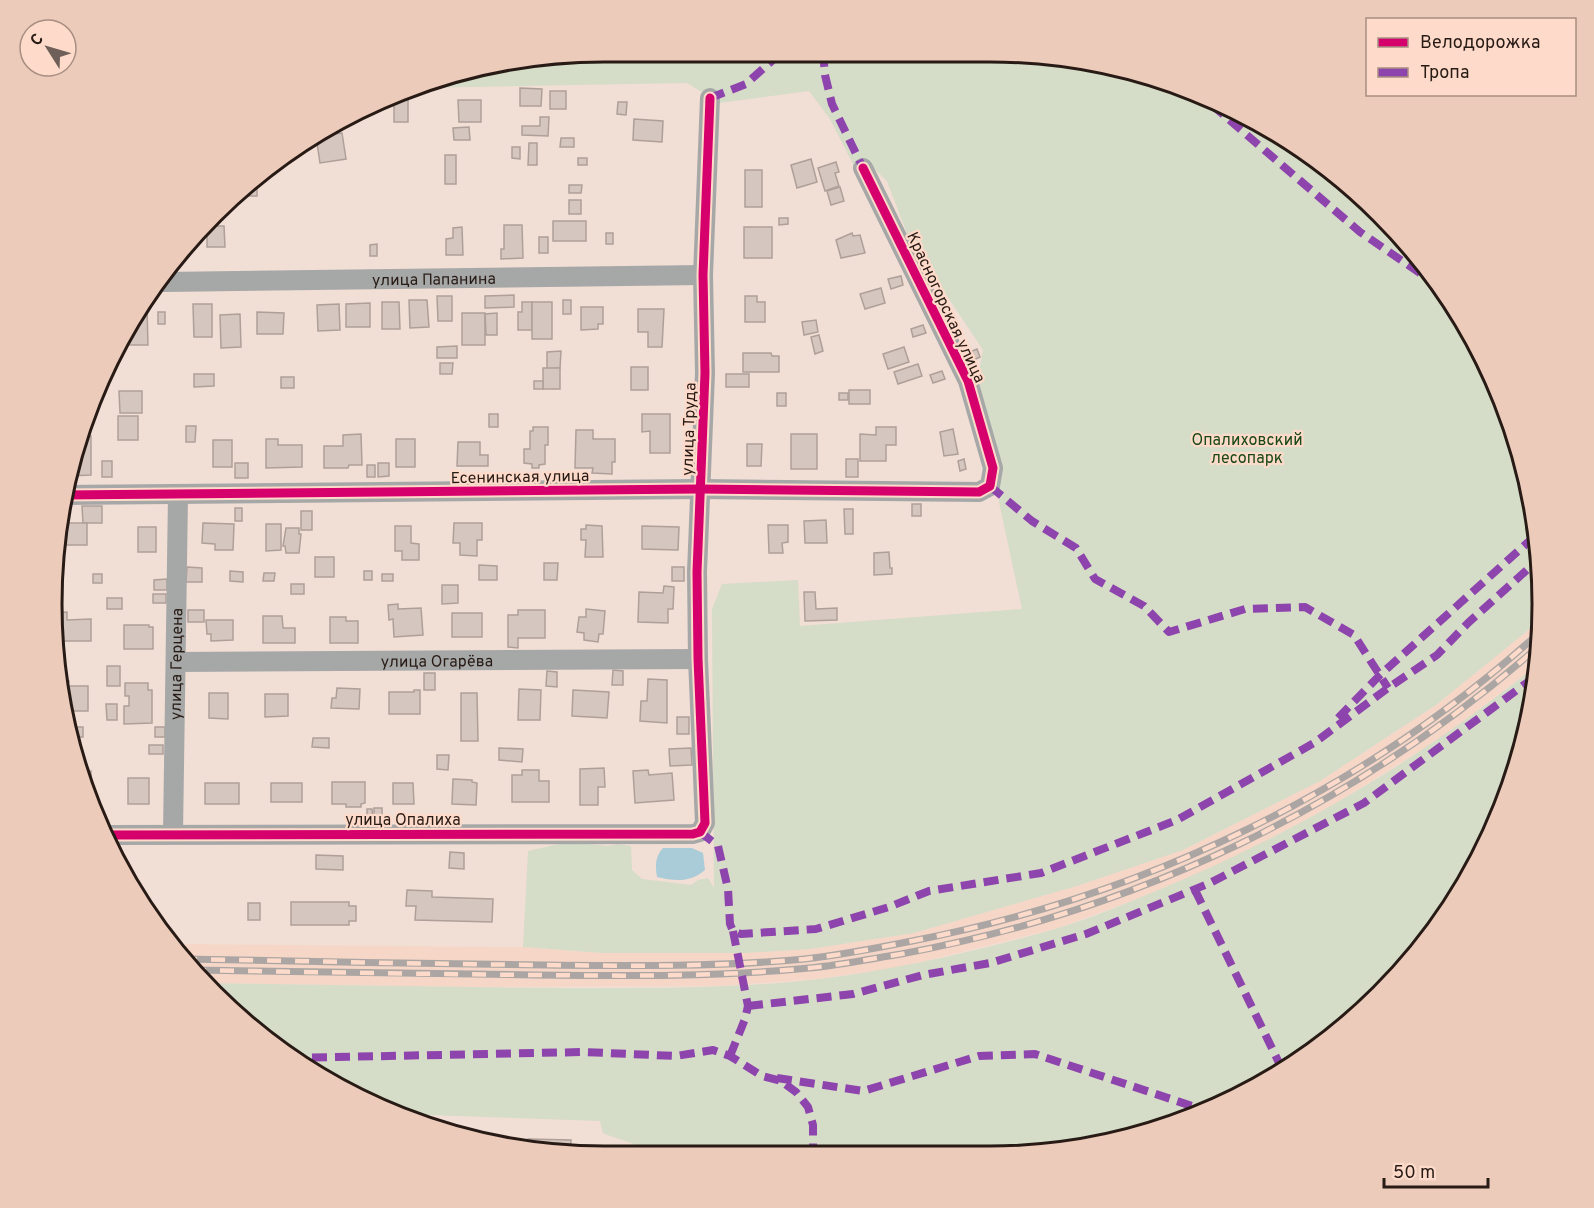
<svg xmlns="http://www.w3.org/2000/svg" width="1594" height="1208" font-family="Overpass,sans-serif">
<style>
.built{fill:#f6d6c7}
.green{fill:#d5dcc7}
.water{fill:#aaccd8}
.building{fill:#d5c6bf;stroke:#aea099;stroke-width:1.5}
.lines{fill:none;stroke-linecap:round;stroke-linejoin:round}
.minor{stroke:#a6a7a7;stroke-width:20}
.rail-casing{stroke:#aba6a3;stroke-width:7}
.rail{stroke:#fddac9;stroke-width:4.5;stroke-dasharray:14;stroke-linecap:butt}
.quiet{stroke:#8e44ad;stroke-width:8;stroke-dasharray:15 8;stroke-linecap:butt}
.cycleway-casing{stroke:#fddac9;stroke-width:13}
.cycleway{stroke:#d6006c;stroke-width:9}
.labels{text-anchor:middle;stroke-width:4.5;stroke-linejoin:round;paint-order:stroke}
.street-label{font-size:16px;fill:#281b15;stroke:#fddac9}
.park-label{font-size:16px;fill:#184814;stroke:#fddac9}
.rim{fill:none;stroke:#281b15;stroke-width:3}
</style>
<rect width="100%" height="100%" fill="#f1ded5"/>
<polygon class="built" points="1542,616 1537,665 1448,733 1335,804 1268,840 1211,868 1137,899 1058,928 901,967 817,979 719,986 470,987 203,983 171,944 523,947 603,953 744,953 810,949 914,933 1077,886 1183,850 1320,781 1436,705 1526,632"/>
<g class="green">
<polygon points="604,51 1026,52 1133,70 1298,144 1381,213 1450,296 1501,392 1532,496 1543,604 1542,616 1526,632 1436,705 1320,781 1183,850 1077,886 914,933 810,949 744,953 603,953 523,947 528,851 568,842 608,846 618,844 631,846 632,870 642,879 691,885 698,880 708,878 714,888 712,609 722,584 798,580 800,626 1022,609 999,502 999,471 988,428 978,377 983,350 909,239 887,181 869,164 855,168 830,119 809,91 719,103 687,83 418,88 461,70"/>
<path d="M1537,665l-5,47 -31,103 -51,96 -69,84 -83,69 -130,64 -106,24h-412c-15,-10 -31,-12 -47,-19l-3,-12 -201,-7 -102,-50 -84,-69 -10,-12c121,2 241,4 362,5 84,0 170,1 254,-9 80,-10 159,-28 236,-50 38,-11 76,-28 113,-43 133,-56 257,-130 369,-221z"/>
</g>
<path class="water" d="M663,848h29l11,5 2,17c-15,13 -30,11 -48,7 -2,-12 -2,-20 6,-29z"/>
<g class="building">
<polygon points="520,88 542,89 541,106 520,106"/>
<rect x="550" y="91" width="16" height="18"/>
<rect x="394" y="100" width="14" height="22"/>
<polygon points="458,100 481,100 481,122 459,122"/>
<polygon points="618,102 627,102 626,115 617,114"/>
<polygon points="540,117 549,117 548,136 522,135 522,126 540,126"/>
<polygon points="634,119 663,121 662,142 633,140"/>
<polygon points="469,127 470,140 454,140 453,128"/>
<polygon points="342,133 346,159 320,163 316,136"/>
<polygon points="561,138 574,138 574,147 560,147"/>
<polygon points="529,143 537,143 537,165 528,165"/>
<polygon points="512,147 520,147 520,159 512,158"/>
<rect x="445" y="155" width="11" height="29"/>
<rect x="578" y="158" width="9" height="7"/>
<polygon points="811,159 817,182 797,188 791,165"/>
<polygon points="836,162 839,172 835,173 839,186 825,191 818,168"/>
<rect x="745" y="170" width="17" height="37"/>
<polygon points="250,185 257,185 257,196 235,196"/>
<polygon points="569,185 582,185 581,193 569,193"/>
<polygon points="840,187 844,201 831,205 827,191"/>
<rect x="569" y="200" width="12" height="14"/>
<polygon points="779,218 788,218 788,224 779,225"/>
<rect x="553" y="221" width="33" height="20"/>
<polygon points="504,225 522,225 523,258 501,259 501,249 504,249"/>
<polygon points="207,226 224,226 225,247 207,247"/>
<polygon points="462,227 463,255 446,255 446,239 453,238 453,228"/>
<rect x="744" y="227" width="28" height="31"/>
<rect x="606" y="233" width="7" height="11"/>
<polygon points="852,233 853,236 860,235 865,253 841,258 836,240"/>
<rect x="539" y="237" width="9" height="16"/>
<polygon points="377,244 377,256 370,256 370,245"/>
<polygon points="901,276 903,285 891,289 888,279"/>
<polygon points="881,288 885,303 865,309 860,294"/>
<polygon points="514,295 514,307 485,308 485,296"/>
<polygon points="437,296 452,296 452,321 438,321"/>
<polygon points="745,296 757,296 757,302 765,302 765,322 745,322"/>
<polygon points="409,300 427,300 429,327 410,328"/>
<rect x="563" y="300" width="8" height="14"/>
<polygon points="382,302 399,302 400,329 382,329"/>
<polygon points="522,302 532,302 532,330 518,330 518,312 522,312"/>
<rect x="532" y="302" width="20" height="37"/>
<polygon points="370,303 370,327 346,327 346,304"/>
<polygon points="193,304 212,304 212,337 194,337"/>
<polygon points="339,304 340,330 318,331 317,305"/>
<polygon points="581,307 603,307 603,324 598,324 598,329 581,330"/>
<polygon points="144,309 147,309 148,345 126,345 126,334"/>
<polygon points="638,309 664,309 662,347 648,347 648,332 638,332"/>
<rect x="158" y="312" width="7" height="12"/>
<polygon points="257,312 284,313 283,334 257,334"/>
<rect x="462" y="313" width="23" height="32"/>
<polygon points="497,313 497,335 486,335 485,314"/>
<polygon points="240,314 241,347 221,348 220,315"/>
<polygon points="816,320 818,332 804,335 802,322"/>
<polygon points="923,325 926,333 913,337 911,329"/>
<polygon points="819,335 823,351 815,354 811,337"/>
<polygon points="457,346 457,358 437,358 437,347"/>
<polygon points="904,347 909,362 888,369 883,354"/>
<polygon points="977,349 980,357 967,363 963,355"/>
<polygon points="561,351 560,368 547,369 547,352"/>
<polygon points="743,353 771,353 772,356 779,356 779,372 743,372"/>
<polygon points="440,363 453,363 452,374 440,374"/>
<polygon points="918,364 922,376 898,384 894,372"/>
<rect x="631" y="367" width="17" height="23"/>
<rect x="543" y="368" width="17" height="21"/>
<polygon points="942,371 945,379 933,383 930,375"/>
<polygon points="194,374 214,374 214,386 194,387"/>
<rect x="726" y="374" width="23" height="13"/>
<rect x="281" y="377" width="13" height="11"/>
<rect x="534" y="381" width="9" height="8"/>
<rect x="849" y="390" width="21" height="14"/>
<polygon points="119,391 142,391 142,413 120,413"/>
<rect x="777" y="393" width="9" height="13"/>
<rect x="839" y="393" width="9" height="7"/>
<rect x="489" y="414" width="9" height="13"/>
<polygon points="642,414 670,414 670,453 650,453 650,431 642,432"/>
<rect x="118" y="416" width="20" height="24"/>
<polygon points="88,419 90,419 90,433 83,433"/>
<polygon points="186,426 196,426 195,442 186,442"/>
<polygon points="533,427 548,427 548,445 545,445 545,464 539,465 539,468 532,468 532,464 524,463 524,449 530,449 530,431 533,431"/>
<polygon points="876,427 896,427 896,445 886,445 886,461 860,461 860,434 876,435"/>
<polygon points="953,429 958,454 944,456 940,432"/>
<polygon points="576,430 593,430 593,439 615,439 615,462 612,462 612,474 592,473 593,468 575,468"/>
<polygon points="361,434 362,465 349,465 348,468 324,468 324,446 343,446 343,435"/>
<rect x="791" y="434" width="26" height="35"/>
<polygon points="82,436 91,436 91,475 69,476"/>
<polygon points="266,439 278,439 278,445 302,445 302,467 266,468"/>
<rect x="396" y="439" width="19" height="28"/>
<rect x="213" y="440" width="19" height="27"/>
<polygon points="458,442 480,442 480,455 488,455 488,466 457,466"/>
<polygon points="747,444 762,444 761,466 747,466"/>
<rect x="846" y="459" width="12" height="18"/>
<polygon points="964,459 966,469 960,471 958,461"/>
<rect x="102" y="461" width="10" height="16"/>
<rect x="235" y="463" width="13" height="15"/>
<polygon points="378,463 389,463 389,476 378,477"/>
<rect x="367" y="465" width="8" height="12"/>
<rect x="912" y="504" width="9" height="12"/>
<polygon points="82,506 102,506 102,523 83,523"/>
<rect x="235" y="508" width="7" height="13"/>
<polygon points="844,509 853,509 853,534 845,534"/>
<rect x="301" y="511" width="11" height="19"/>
<polygon points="826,520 827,543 805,543 804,521"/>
<polygon points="60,523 87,523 87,545 58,545"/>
<polygon points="203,523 234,524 233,550 215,550 215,544 202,543"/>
<polygon points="454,523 482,523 482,540 477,540 477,556 460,555 460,543 453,543"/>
<polygon points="266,524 281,524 281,550 266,551"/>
<polygon points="586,525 602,526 603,557 585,557 586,540 581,540 581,529 586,529"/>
<polygon points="768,525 788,525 788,542 782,543 783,553 769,553"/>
<polygon points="395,526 411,526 411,543 419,544 419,560 402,560 402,551 395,551"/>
<polygon points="642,526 679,527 678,550 642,549"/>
<rect x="138" y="527" width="18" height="25"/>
<polygon points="286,528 299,528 299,534 301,534 299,553 286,553 285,546 283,546"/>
<polygon points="889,552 890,568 892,568 892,574 874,575 874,553"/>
<rect x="315" y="557" width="19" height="20"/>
<polygon points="544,563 558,563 557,580 544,580"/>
<polygon points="479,565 497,566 497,580 479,580"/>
<polygon points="187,567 202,568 202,582 186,582"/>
<rect x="672" y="567" width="12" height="14"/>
<polygon points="230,571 243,572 243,582 230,581"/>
<rect x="364" y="571" width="8" height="9"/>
<polygon points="264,573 275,573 274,581 263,581"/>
<rect x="93" y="574" width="9" height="9"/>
<rect x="382" y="574" width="11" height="7"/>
<polygon points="167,579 167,590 154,590 154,580"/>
<rect x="291" y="584" width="13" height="10"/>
<polygon points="442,585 458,585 458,603 442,604"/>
<polygon points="664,586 674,587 673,609 668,609 668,623 638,622 639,592 663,593"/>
<polygon points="804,592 815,592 816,609 837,608 837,620 805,621"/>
<rect x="153" y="594" width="13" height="9"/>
<rect x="107" y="598" width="15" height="11"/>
<polygon points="398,604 398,609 421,608 423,635 394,637 393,619 389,620 388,605"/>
<polygon points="586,609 605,611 603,634 599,634 598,642 584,640 584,633 577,632 579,617 586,617"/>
<rect x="188" y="610" width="16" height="12"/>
<polygon points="518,610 545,610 545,638 518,638 518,648 508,647 508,615 518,615"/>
<polygon points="67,612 67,620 91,619 91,641 63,641 62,639 52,639 54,613"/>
<rect x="452" y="613" width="30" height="24"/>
<polygon points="263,616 282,616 283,628 295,628 295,643 263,643"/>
<polygon points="330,617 346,617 346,621 358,621 358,643 330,643"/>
<polygon points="206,620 233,620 233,640 211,641 211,634 207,634"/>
<polygon points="124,625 149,625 149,627 153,627 153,649 124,649"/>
<rect x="107" y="666" width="13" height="20"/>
<polygon points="613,670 623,671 623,685 612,685"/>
<polygon points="547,671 557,672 557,687 546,686"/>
<rect x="424" y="673" width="11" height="17"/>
<polygon points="648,679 667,680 667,723 640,721 641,701 647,701"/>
<polygon points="60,681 69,681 68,686 88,686 88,711 66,711"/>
<polygon points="125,683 148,683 148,690 152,690 152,723 124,724 124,706 129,706 129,696 125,696"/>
<polygon points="337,688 360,689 359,709 331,708 332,698 336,698"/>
<polygon points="519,689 541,690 540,720 518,720"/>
<polygon points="414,690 420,690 420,714 389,714 389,692 414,692"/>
<polygon points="573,690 609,692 607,718 572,716"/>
<polygon points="209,693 228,693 228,719 209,718"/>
<polygon points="461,693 477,693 478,741 461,741"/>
<polygon points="265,694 288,694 288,716 265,717"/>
<polygon points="106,704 117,704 117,720 107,720"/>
<rect x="677" y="717" width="12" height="17"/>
<polygon points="70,727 83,727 83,737 71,737"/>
<rect x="155" y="727" width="10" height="10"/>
<polygon points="313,738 329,738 329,748 312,747"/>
<rect x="149" y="745" width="14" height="9"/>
<polygon points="499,748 523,749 522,762 499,760"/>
<polygon points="691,748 692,765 670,766 669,749"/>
<polygon points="437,755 449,755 448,770 437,769"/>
<polygon points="604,768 605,787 598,787 598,805 580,805 580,769"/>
<polygon points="522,770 539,770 539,781 549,781 549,802 512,802 512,775 522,775"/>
<polygon points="648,770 649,775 672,773 674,800 635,803 633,771"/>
<polygon points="78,771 91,771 91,794 95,794 95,810 80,782"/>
<rect x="128" y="778" width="21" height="26"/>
<polygon points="453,779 472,780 472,782 477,783 476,805 452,804"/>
<polygon points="332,782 365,782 365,803 361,804 361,807 346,807 346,804 332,804"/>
<rect x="205" y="783" width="34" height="21"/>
<rect x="271" y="783" width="31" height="19"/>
<polygon points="393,783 413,783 414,804 393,804"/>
<polygon points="374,808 382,808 382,819 374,818"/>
<polygon points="367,809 372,809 373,819 367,819"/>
<polygon points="95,810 103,810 103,820 99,820"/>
<polygon points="450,852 464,853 464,869 449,868"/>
<polygon points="316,855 343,856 343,870 316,869"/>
<polygon points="407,890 432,891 432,897 493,899 492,922 415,920 416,906 406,906"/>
<polygon points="291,902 349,902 349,906 356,906 356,921 349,921 349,925 291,925"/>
<rect x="248" y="903" width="12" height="17"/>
<polygon points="528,1139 571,1140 570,1152 528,1151"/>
</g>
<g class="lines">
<g class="minor">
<path id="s1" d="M164,282l539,-7"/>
<polyline points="62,495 700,489 979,492 990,486 993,468 968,381 863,168"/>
<path id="s2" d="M176,662l522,-3"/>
<path id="s3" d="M173,834l5,-339"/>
<polyline points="107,835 693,834 700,832 705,823 698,659 697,572 705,373 703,275 710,98"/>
</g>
<g class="rail-casing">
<g id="rail">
<path d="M183,959c121,2 241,5 362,6 87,1 173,2 260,-6 36,-4 72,-11 107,-18 232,-45 453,-150 628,-309"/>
<path d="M192,970c115,2 230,4 344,5 91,1 182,2 273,-7 31,-3 61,-9 92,-14 236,-43 457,-149 638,-308"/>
</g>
</g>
<use href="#rail" class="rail"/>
<g class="quiet">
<polyline points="823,52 825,75 832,104 863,168"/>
<polyline points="710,98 746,84 783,51"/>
<polyline points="1212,105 1360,232 1443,289"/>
<polyline points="990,486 1032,521 1076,548 1095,579 1144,606 1169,632 1245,609 1305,607 1354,635 1388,688"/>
<polyline points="1338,718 1380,675 1536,535"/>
<polyline points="700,832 718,846 728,889 730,924 733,931 741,934 816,929 889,907 929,891 1041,873 1177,820 1314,743 1388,688 1437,655 1468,623 1539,559"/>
<polyline points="1195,890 1283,1071"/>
<polyline points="748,1006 853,994 923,975 990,963 1086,934 1210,883 1364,803 1536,676"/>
<polyline points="730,1056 745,1019 748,1006 733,931"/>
<polyline points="289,1058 584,1052 676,1056 713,1050 730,1056 762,1076 781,1081 796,1092 808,1107 813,1125 813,1152"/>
<polyline points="777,1078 863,1091 979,1056 1035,1054 1204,1110"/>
</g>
<g class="cycleway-casing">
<g id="cycleway">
<polyline points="62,495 700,489 979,492 990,486 993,468 968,381 863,168"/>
<polyline points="107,835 693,834 700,832 705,823 698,659 697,572 705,373 703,275 710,98"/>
</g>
</g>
<use href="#cycleway" class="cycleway"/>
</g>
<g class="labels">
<g class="street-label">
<text dy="6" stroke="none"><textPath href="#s1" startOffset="270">улица Папанина</textPath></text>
<text transform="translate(947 307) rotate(65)" y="6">Красногорская улица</text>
<text transform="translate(688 429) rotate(-88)" y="6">улица Труда</text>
<text transform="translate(520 476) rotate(-1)" y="6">Есенинская улица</text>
<text dy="6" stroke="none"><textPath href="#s2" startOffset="261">улица Огарёва</textPath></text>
<text dy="6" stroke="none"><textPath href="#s3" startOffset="170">улица Герцена</textPath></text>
<text x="403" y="825">улица Опалиха</text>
</g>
<g class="park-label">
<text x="1247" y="445">Опалиховский<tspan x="1247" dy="18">лесопарк</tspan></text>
</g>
</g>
<path d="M0 0H1594V1208H0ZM604 62H990A542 542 0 0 1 1532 604V604A542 542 0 0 1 990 1146H604A542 542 0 0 1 62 604V604A542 542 0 0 1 604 62Z" fill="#eccbbb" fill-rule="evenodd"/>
<path class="rim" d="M604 62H990A542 542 0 0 1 1532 604V604A542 542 0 0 1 990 1146H604A542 542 0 0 1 62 604V604A542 542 0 0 1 604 62Z"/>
<rect x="1366" y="18" width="210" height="78" fill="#fddac9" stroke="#a88e81" stroke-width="1.5"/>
<rect x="1378" y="38" width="30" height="9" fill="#d6006c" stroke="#a88e81" stroke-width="1.5"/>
<text x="1420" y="48" font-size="18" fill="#281b15">Велодорожка</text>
<rect x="1378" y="68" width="30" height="9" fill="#8e44ad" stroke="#a88e81" stroke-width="1.5"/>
<text x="1420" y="78" font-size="18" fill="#281b15">Тропа</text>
<g transform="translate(48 48) rotate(307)"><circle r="28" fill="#fddac9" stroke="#a88e81" stroke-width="1.5"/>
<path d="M0-4.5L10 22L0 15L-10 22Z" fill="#6e5f58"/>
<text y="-9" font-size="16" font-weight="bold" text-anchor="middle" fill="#281b15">С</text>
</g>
<path d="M1384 1178v9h104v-9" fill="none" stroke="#281b15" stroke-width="3"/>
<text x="1393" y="1178" font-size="18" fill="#281b15" stroke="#fddac9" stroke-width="4.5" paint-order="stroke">50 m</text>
</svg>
